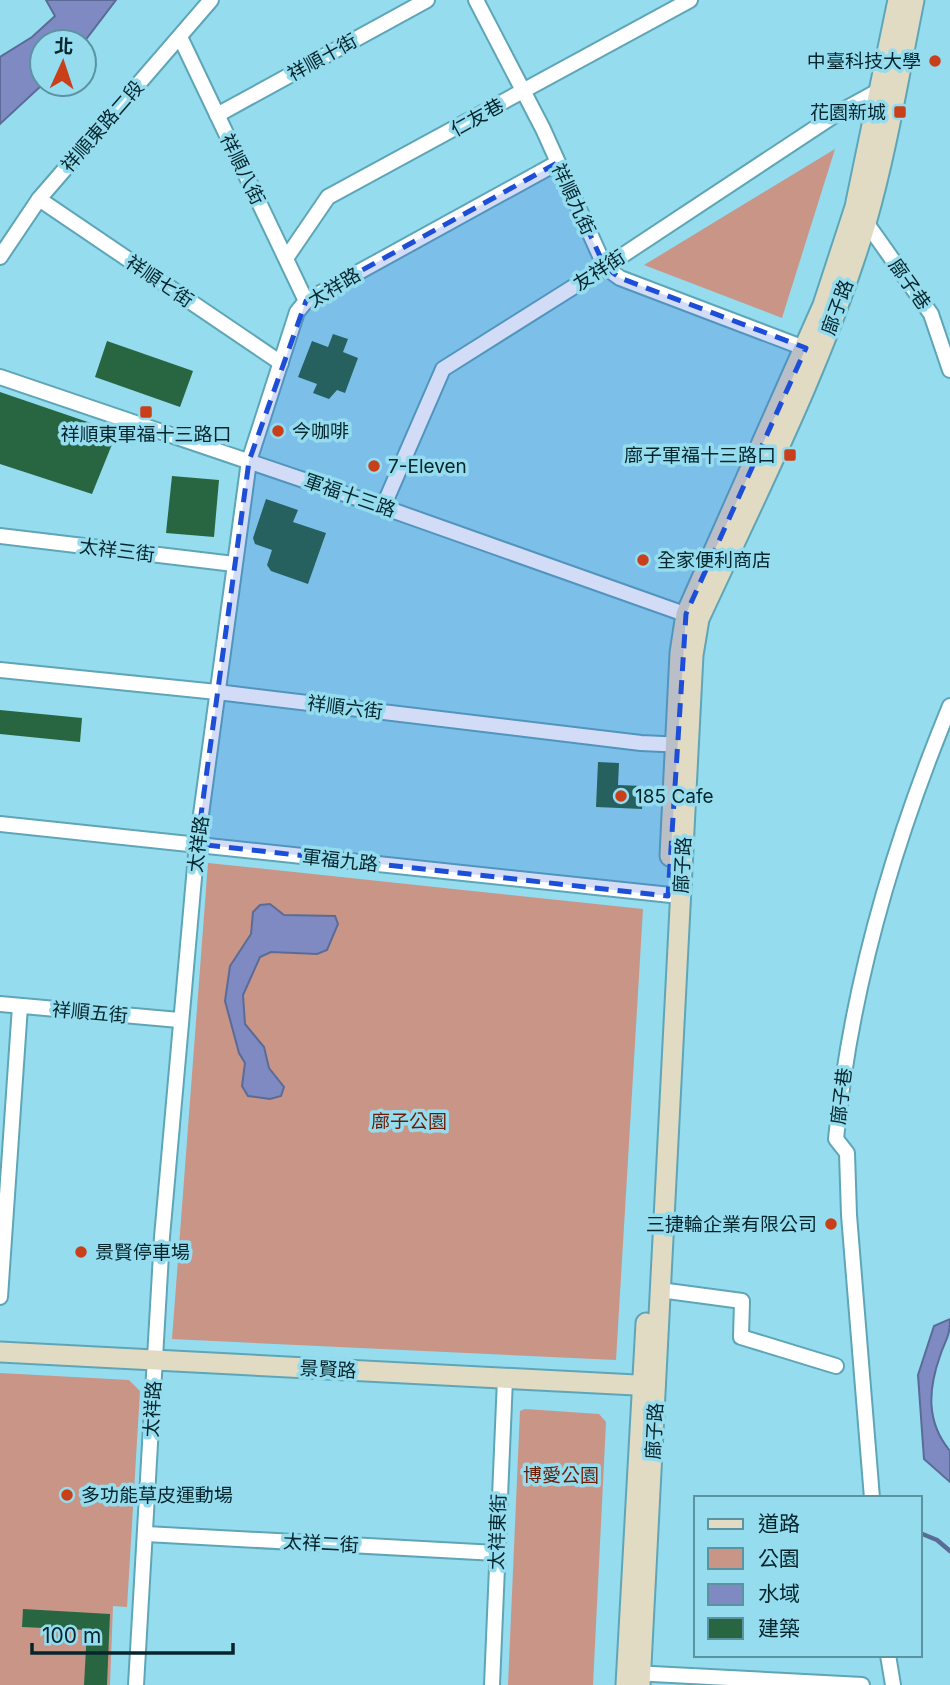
<svg xmlns="http://www.w3.org/2000/svg" width="950" height="1685" font-family="Inter,'Noto Sans TC',sans-serif">
<style>
.green{fill:#c99587}
.water{fill:#7f8ac3;stroke:#5a6c96;stroke-width:2}
.lines{fill:none;stroke-linecap:round;stroke-linejoin:round}
.stream{stroke:#5a6c96;stroke-width:4.5}
.building{fill:#286541}
.street-casing{stroke:#5ea6b7;stroke-width:18}
.secondary-casing{stroke:#5ea6b7;stroke-width:23}
.street{stroke:#fff;stroke-width:14}
.secondary{stroke:#e1dbc4;stroke-width:19}
.marked{fill:#1d4ed8;fill-opacity:0.2;stroke:#1d4ed8;stroke-width:5;stroke-dasharray:14 9;stroke-linejoin:round}
.poi-dot{fill:#c83f1a;stroke:#94dcee;stroke-width:2.5}
.labels{text-anchor:middle;stroke-width:7;stroke-linejoin:round;paint-order:stroke}
.street-label{font-size:19px;fill:#05252c;stroke:#94dcee}
.poi-label{font-size:19px;fill:#05252c;stroke:#94dcee;text-anchor:start}
.park-label{font-size:19px;fill:#6b1c06;stroke:#94dcee}
</style>
<rect width="100%" height="100%" fill="#94dcee"/>
<g class="green">
<polygon points="835,149 782,318 644,265"/>
<polygon points="208,863 643,909 616,1360 172,1339"/>
<polygon points="0,1373 129,1380 140,1391 127,1607 113,1606 110,1685 0,1685"/>
<polygon points="525,1409 599,1414 606,1422 593,1685 508,1685 520,1411"/>
</g>
<g class="water">
<polygon points="46,0 116,0 84,42 42,42 43,84 0,124 0,57 32,37 55,16"/>
<polygon points="270,904 284,915 335,916 338,924 327,950 317,954 271,952 260,957 243,995 245,1024 264,1047 269,1068 284,1087 281,1096 270,1099 248,1096 242,1086 245,1063 239,1053 225,1001 230,966 251,934 253,912 260,905"/>
<path d="M950,1319c0,19 -5,21 -10,37 -12,34 -14,66 10,95v31l-26,-23 -6,-84 16,-49z"/>
</g>
<g class="lines">
<polyline class="stream" points="920,1533 937,1540 950,1551"/>
</g>
<g class="building">
<polygon points="333,334 348,339 343,352 358,358 345,393 337,390 329,399 313,393 317,384 298,377 312,341 328,347"/>
<polygon points="107,341 193,371 180,407 95,377"/>
<polygon points="0,392 117,432 92,494 0,464"/>
<polygon points="172,476 219,480 214,537 166,533"/>
<polygon points="266,499 298,510 293,522 326,533 308,584 271,571 267,565 272,550 255,544 253,538"/>
<polygon points="0,710 82,718 80,742 0,734"/>
<polygon points="598,762 619,763 618,785 643,786 642,809 596,807"/>
<polygon points="23,1609 110,1614 107,1685 84,1685 87,1630 22,1627"/>
</g>
<g class="lines">
<g class="street-casing">
<g id="street">
<polyline points="476,0 543,129 605,267 620,278 812,351"/>
<polyline points="180,37 306,301"/>
<polyline points="217,115 427,0"/>
<polyline points="39,199 281,363"/>
<polyline points="863,218 931,314 950,370"/>
<polyline points="0,257 39,199 211,0"/>
<polyline points="287,257 328,197 690,0"/>
<polyline points="0,377 383,507 693,617"/>
<polyline points="383,507 443,369 605,267 838,113 880,90"/>
<polyline points="0,536 234,564"/>
<polyline points="0,670 217,692 641,743 684,745"/>
<polyline points="0,824 680,896"/>
<polyline points="0,1004 179,1020"/>
<polyline points="660,1290 742,1301 741,1337 836,1366"/>
<polyline points="0,1297 20,1006"/>
<path d="M872,1498l-23,-283 -2,-62 -11,-14c14,-149 57,-295 114,-433"/>
<polyline points="146,1534 496,1553"/>
<polyline points="888,1655 893,1685"/>
<polyline points="633,1673 862,1685"/>
<polyline points="136,1685 162,1237 197,844 249,461 297,312 306,301 557,163"/>
<polyline points="492,1685 505,1379"/>
</g>
</g>
<g class="secondary-casing">
<g id="secondary">
<polyline points="670,856 680,653 686,614 823,305 855,207 898,0"/>
<polyline points="0,1352 655,1386"/>
<polyline points="626,1685 646,1323"/>
<path d="M640,1685l53,-1030 6,-36c60,-130 126,-259 167,-396 21,-73 33,-149 48,-223"/>
</g>
</g>
<use href="#street" class="street"/>
<use href="#secondary" class="secondary"/>
</g>
<path class="marked" d="M557,163l48,104 15,11 186,70 -120,266 -18,282 -471,-52 52,-383 57,-160z"/>
<g class="poi-dot">
<circle cx="935" cy="61" r="7"/>
<rect x="893" y="105" width="14" height="14" rx="3.5"/>
<rect x="139" y="405" width="14" height="14" rx="3.5"/>
<circle cx="278" cy="431" r="7"/>
<rect x="783" y="448" width="14" height="14" rx="3.5"/>
<circle cx="374" cy="466" r="7"/>
<circle cx="643" cy="560" r="7"/>
<circle cx="621" cy="796" r="7"/>
<circle cx="831" cy="1224" r="7"/>
<circle cx="81" cy="1252" r="7"/>
<circle cx="67" cy="1495" r="7"/>
</g>
<g class="labels">
<g class="street-label">
<text transform="translate(322 57) rotate(-29)" y="7">祥順十街</text>
<text transform="translate(477 117) rotate(-29)" y="7">仁友巷</text>
<text transform="translate(102 126) rotate(-49)" y="7">祥順東路二段</text>
<text transform="translate(243 169) rotate(64)" y="7">祥順八街</text>
<text transform="translate(574 199) rotate(65)" y="7">祥順九街</text>
<text transform="translate(599 270) rotate(-33)" y="7">友祥街</text>
<text transform="translate(160 281) rotate(34)" y="7">祥順七街</text>
<text transform="translate(910 284) rotate(55)" y="7">廍子巷</text>
<text transform="translate(334 287) rotate(-31)" y="7">太祥路</text>
<text transform="translate(837 307) rotate(-70)" y="7">廍子路</text>
<text transform="translate(350 495) rotate(19)" y="7">軍福十三路</text>
<text transform="translate(117 550) rotate(7)" y="7">太祥三街</text>
<text transform="translate(345 707) rotate(7)" y="7">祥順六街</text>
<text transform="translate(198 844) rotate(-83)" y="7">太祥路</text>
<text transform="translate(340 860) rotate(6)" y="7">軍福九路</text>
<text transform="translate(682 865) rotate(-87)" y="7">廍子路</text>
<text transform="translate(90 1012) rotate(5)" y="7">祥順五街</text>
<text transform="translate(841 1096) rotate(-83)" y="7">廍子巷</text>
<text transform="translate(328 1369) rotate(3)" y="7">景賢路</text>
<text transform="translate(152 1409) rotate(-87)" y="7">太祥路</text>
<text transform="translate(654 1431) rotate(-87)" y="7">廍子路</text>
<text transform="translate(497 1532) rotate(-88)" y="7">太祥東街</text>
<text transform="translate(321 1543) rotate(3)" y="7">太祥二街</text>
</g>
<g class="poi-label">
<text x="921" y="68" text-anchor="end">中臺科技大學</text>
<text x="886" y="119" text-anchor="end">花園新城</text>
<text x="292" y="438">今咖啡</text>
<text x="146" y="441" text-anchor="middle">祥順東軍福十三路口</text>
<text x="776" y="462" text-anchor="end">廍子軍福十三路口</text>
<text x="388" y="473">7-Eleven</text>
<text x="657" y="567">全家便利商店</text>
<text x="635" y="803">185 Cafe</text>
<text x="817" y="1231" text-anchor="end">三捷輪企業有限公司</text>
<text x="95" y="1259">景賢停車場</text>
<text x="81" y="1502">多功能草皮運動場</text>
</g>
<g class="park-label">
<text x="409" y="1128">廍子公園</text>
<text x="561" y="1482">博愛公園</text>
</g>
</g>
<rect x="694" y="1496" width="228" height="161" fill="#94dcee" stroke="#5b93a0" stroke-width="2"/>
<rect x="708" y="1519" width="35" height="10" fill="#e1dbc4" stroke="#5b93a0" stroke-width="2"/>
<text x="758" y="1531" font-size="21" fill="#05252c">道路</text>
<rect x="708" y="1548" width="35" height="21" fill="#c99587" stroke="#5b93a0" stroke-width="2"/>
<text x="758" y="1566" font-size="21" fill="#05252c">公園</text>
<rect x="708" y="1584" width="35" height="21" fill="#7f8ac3" stroke="#5b93a0" stroke-width="2"/>
<text x="758" y="1601" font-size="21" fill="#05252c">水域</text>
<rect x="708" y="1618" width="35" height="21" fill="#286541" stroke="#5b93a0" stroke-width="2"/>
<text x="758" y="1636" font-size="21" fill="#05252c">建築</text>
<g transform="translate(63 63) rotate(3)"><circle r="33" fill="#94dcee" stroke="#5b93a0" stroke-width="2"/>
<path d="M0-5L12 26L0 18L-12 26Z" fill="#c83f1a"/>
<text y="-10" font-size="19" font-weight="bold" text-anchor="middle" fill="#05252c">北</text>
</g>
<path d="M32 1643v10h201v-10" fill="none" stroke="#05252c" stroke-width="3.5"/>
<text x="42" y="1643" font-size="21" fill="#05252c" stroke="#94dcee" stroke-width="5" paint-order="stroke">100 m</text>
</svg>
